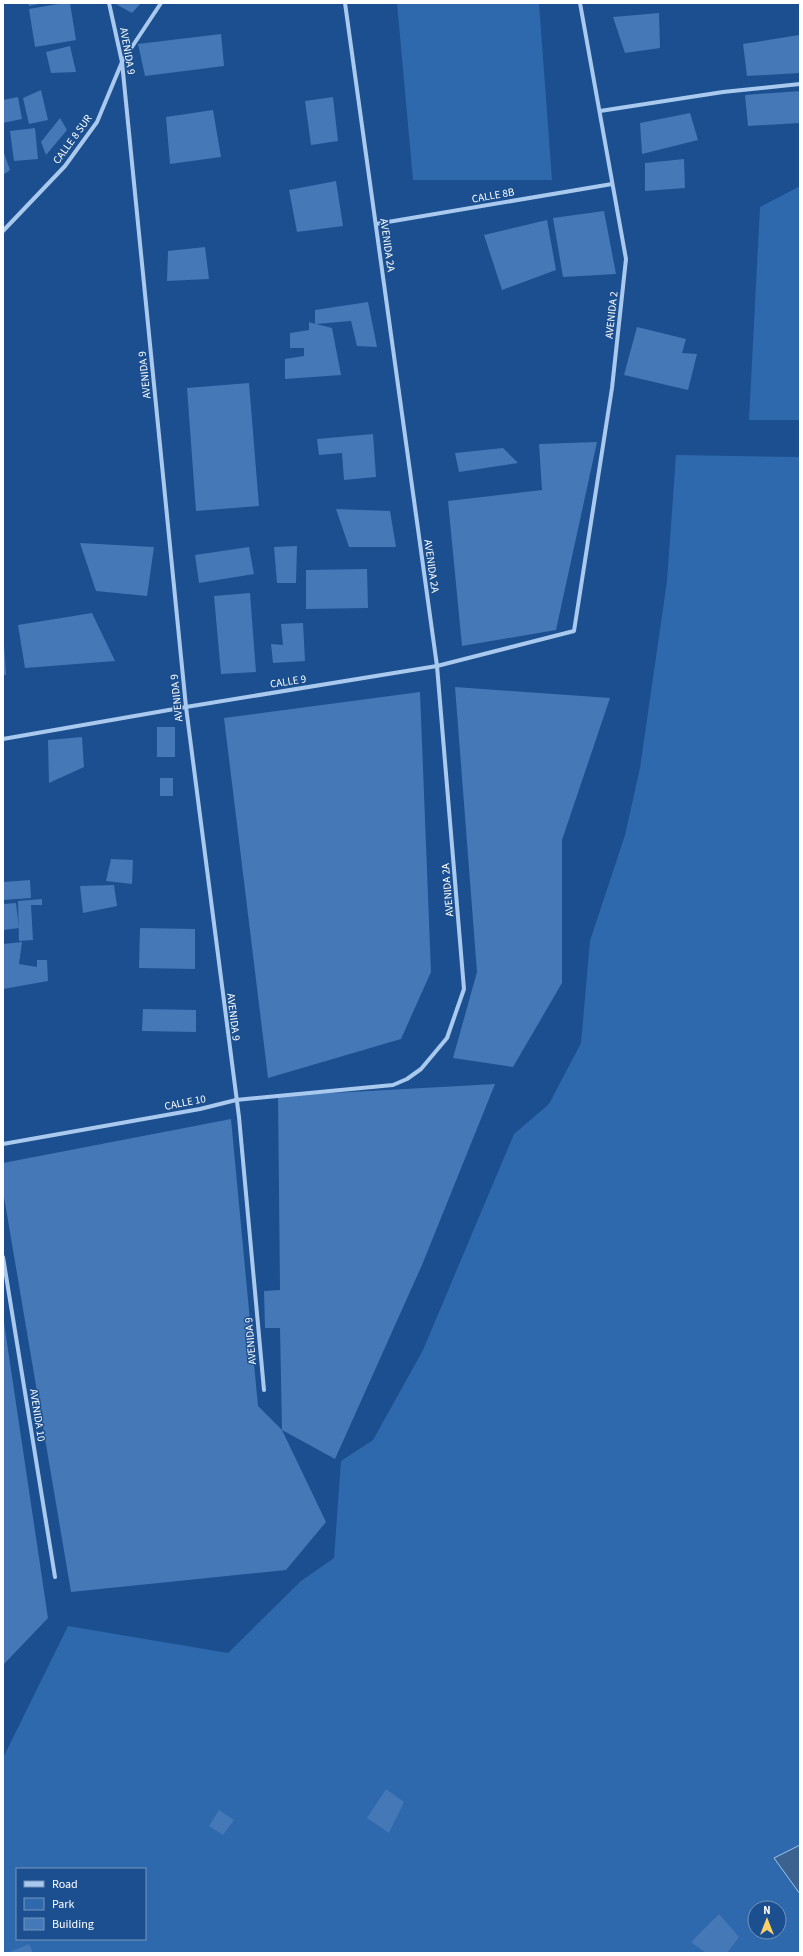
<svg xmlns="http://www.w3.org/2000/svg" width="803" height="1956" font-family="'Source Sans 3',sans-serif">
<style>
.green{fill:#2e69ad;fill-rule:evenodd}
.water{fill:#3c6290;stroke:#9cc4f0}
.building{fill:#4478b7}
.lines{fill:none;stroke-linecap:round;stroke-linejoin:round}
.street{stroke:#a9c9ee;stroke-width:4}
.labels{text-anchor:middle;stroke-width:3;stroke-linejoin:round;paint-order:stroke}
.street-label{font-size:11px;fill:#fff;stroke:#1b4f8f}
</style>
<rect width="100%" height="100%" fill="#1b4f8f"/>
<g class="green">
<polygon points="397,3 539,3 552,180 413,180"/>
<polygon points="800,186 800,420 749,420 760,207"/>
<path d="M676,455l124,2v1496h-797v-195l65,-132 160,27 73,-72 33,-23 7,-97 32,-21 50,-90 91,-216 35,-30 32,-61 9,-102 35,-106 15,-67 27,-187zM17,1869h128v70h-128zM755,1908h24v24h-24z"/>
</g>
<polygon class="water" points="800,1845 800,1894 774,1858"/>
<g class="building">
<polygon points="28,3 39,3 39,4 29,6"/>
<polygon points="64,3 70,3 76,40 35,47 29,9"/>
<polygon points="114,3 141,3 132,13"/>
<polygon points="659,13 660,48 625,53 613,17"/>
<polygon points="221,34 224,66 145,76 138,44"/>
<polygon points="799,35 800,73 747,76 743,44"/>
<polygon points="70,46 76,72 51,73 46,52"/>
<polygon points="41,90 48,120 29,124 23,98"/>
<polygon points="800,91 800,123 748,126 745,95"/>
<polygon points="18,97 22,119 3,123 3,100"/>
<polygon points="333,97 338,141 311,145 305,101"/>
<polygon points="213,110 221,157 170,164 166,117"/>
<polygon points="690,113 698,140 642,154 640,123"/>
<polygon points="60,118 67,130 46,155 41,142"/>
<polygon points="35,128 38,159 14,161 10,131"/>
<polygon points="3,150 10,170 3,175"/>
<polygon points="684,159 685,188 645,191 645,163"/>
<polygon points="336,181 343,226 297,232 289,190"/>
<polygon points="604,211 616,274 563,277 553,218"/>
<polygon points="547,220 556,270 502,290 484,235"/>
<polygon points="205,247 209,279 167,281 168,251"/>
<polygon points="368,302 377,347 357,346 351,321 316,324 332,328 341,375 285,379 285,359 304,356 304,348 290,348 290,333 309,330 309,322 315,324 315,310"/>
<polygon points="637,327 686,339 682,353 697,354 688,390 624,375"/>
<polygon points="249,383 259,506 196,511 187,388"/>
<polygon points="373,434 376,477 344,480 342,453 319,455 317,439"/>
<polygon points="597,442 556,630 462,646 448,501 542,490 539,444"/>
<polygon points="503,448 518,463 459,472 455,453"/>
<polygon points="336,509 390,511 396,547 349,547"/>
<polygon points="80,543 154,547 147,596 96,591"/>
<polygon points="297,546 296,583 277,583 274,547"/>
<polygon points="249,547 254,574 199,583 195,555"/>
<polygon points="367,569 368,608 306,609 306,570"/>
<polygon points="250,593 256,672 221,674 214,596"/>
<polygon points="92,613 115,661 25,668 18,625"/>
<polygon points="303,623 305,661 273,663 271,644 283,645 281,624"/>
<polygon points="3,628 6,675 3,675"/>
<polygon points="455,687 610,698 562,840 562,983 513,1067 453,1058 477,972"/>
<polygon points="420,692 431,972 401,1039 268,1078 224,718"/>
<rect x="157" y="727" width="18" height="30"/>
<polygon points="82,737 84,767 49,783 48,740"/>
<rect x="160" y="778" width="13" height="18"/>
<polygon points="111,859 133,860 132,884 106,881"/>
<polygon points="30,880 31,898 3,900 3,882"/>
<polygon points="114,885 117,906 83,913 80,886"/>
<polygon points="42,899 42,905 31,905 33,940 19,941 18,901"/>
<polygon points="16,903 19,928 3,930 3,904"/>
<polygon points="140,928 195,929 195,969 139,968"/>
<polygon points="22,942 19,964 37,967 37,960 47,960 48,981 3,989 3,944"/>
<polygon points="143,1009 196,1010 196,1032 142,1031"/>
<polygon points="495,1084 422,1265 335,1459 282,1430 326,1522 286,1570 71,1592 3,1191 3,1163 231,1119 258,1406 282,1430 280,1328 265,1328 264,1291 280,1290 278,1096"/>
<polygon points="3,1316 48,1618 3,1665"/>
<polygon points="386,1789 404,1802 389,1833 367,1818"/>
<polygon points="219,1810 234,1820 223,1835 209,1826"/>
<polygon points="719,1914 739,1937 727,1953 706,1953 691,1942"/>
<polygon points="29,1944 33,1953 7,1953"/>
</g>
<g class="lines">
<g class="street">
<polyline points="109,3 122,62 186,707 239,1117 264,1390"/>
<polyline points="600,111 723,92 800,84"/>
<polyline points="376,224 612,184"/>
<polyline points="3,231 65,166 97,122 122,62 161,3"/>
<polyline points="3,739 186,707 437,666 574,631 612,388 626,259 580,3"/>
<polyline points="3,1144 200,1109 236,1100 393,1085 407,1079 421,1069 447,1038 464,989 437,666 345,3"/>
<polyline points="3,1257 55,1577"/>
</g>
</g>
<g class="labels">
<g class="street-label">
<text transform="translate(128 51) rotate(80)" y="4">AVENIDA 9</text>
<text transform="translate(72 139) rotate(-54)" y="4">CALLE 8 SUR</text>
<text transform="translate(493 195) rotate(-10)" y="4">CALLE 8B</text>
<text transform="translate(388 245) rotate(82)" y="4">AVENIDA 2A</text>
<text transform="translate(611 315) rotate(-84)" y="4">AVENIDA 2</text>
<text transform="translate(144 375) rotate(-96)" y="4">AVENIDA 9</text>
<text transform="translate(432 566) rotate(82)" y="4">AVENIDA 2A</text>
<text transform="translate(288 681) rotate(-9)" y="4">CALLE 9</text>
<text transform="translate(176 698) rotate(-96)" y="4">AVENIDA 9</text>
<text transform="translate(447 890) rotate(-95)" y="4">AVENIDA 2A</text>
<text transform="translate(234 1017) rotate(83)" y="4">AVENIDA 9</text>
<text transform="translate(185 1102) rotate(-11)" y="4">CALLE 10</text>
<text transform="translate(250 1341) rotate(-95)" y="4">AVENIDA 9</text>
<text transform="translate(38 1415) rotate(81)" y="4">AVENIDA 10</text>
</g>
</g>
<rect width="803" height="1956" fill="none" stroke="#ffffff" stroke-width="8"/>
<rect x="16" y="1868" width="130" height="72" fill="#1b4f8f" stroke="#7695bc"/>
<rect x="24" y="1881" width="20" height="6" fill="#a9c9ee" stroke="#7695bc"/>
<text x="52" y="1888" font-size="12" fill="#ffffff">Road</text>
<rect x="24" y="1898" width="20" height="12" fill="#2e69ad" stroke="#7695bc"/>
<text x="52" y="1908" font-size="12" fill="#ffffff">Park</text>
<rect x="24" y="1918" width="20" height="12" fill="#4478b7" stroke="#7695bc"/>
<text x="52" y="1928" font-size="12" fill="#ffffff">Building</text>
<g transform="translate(767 1920)"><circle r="19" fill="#1b4f8f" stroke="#7695bc"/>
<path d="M0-3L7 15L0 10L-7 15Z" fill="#ffd166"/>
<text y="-6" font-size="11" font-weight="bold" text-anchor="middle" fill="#ffffff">N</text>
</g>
</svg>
